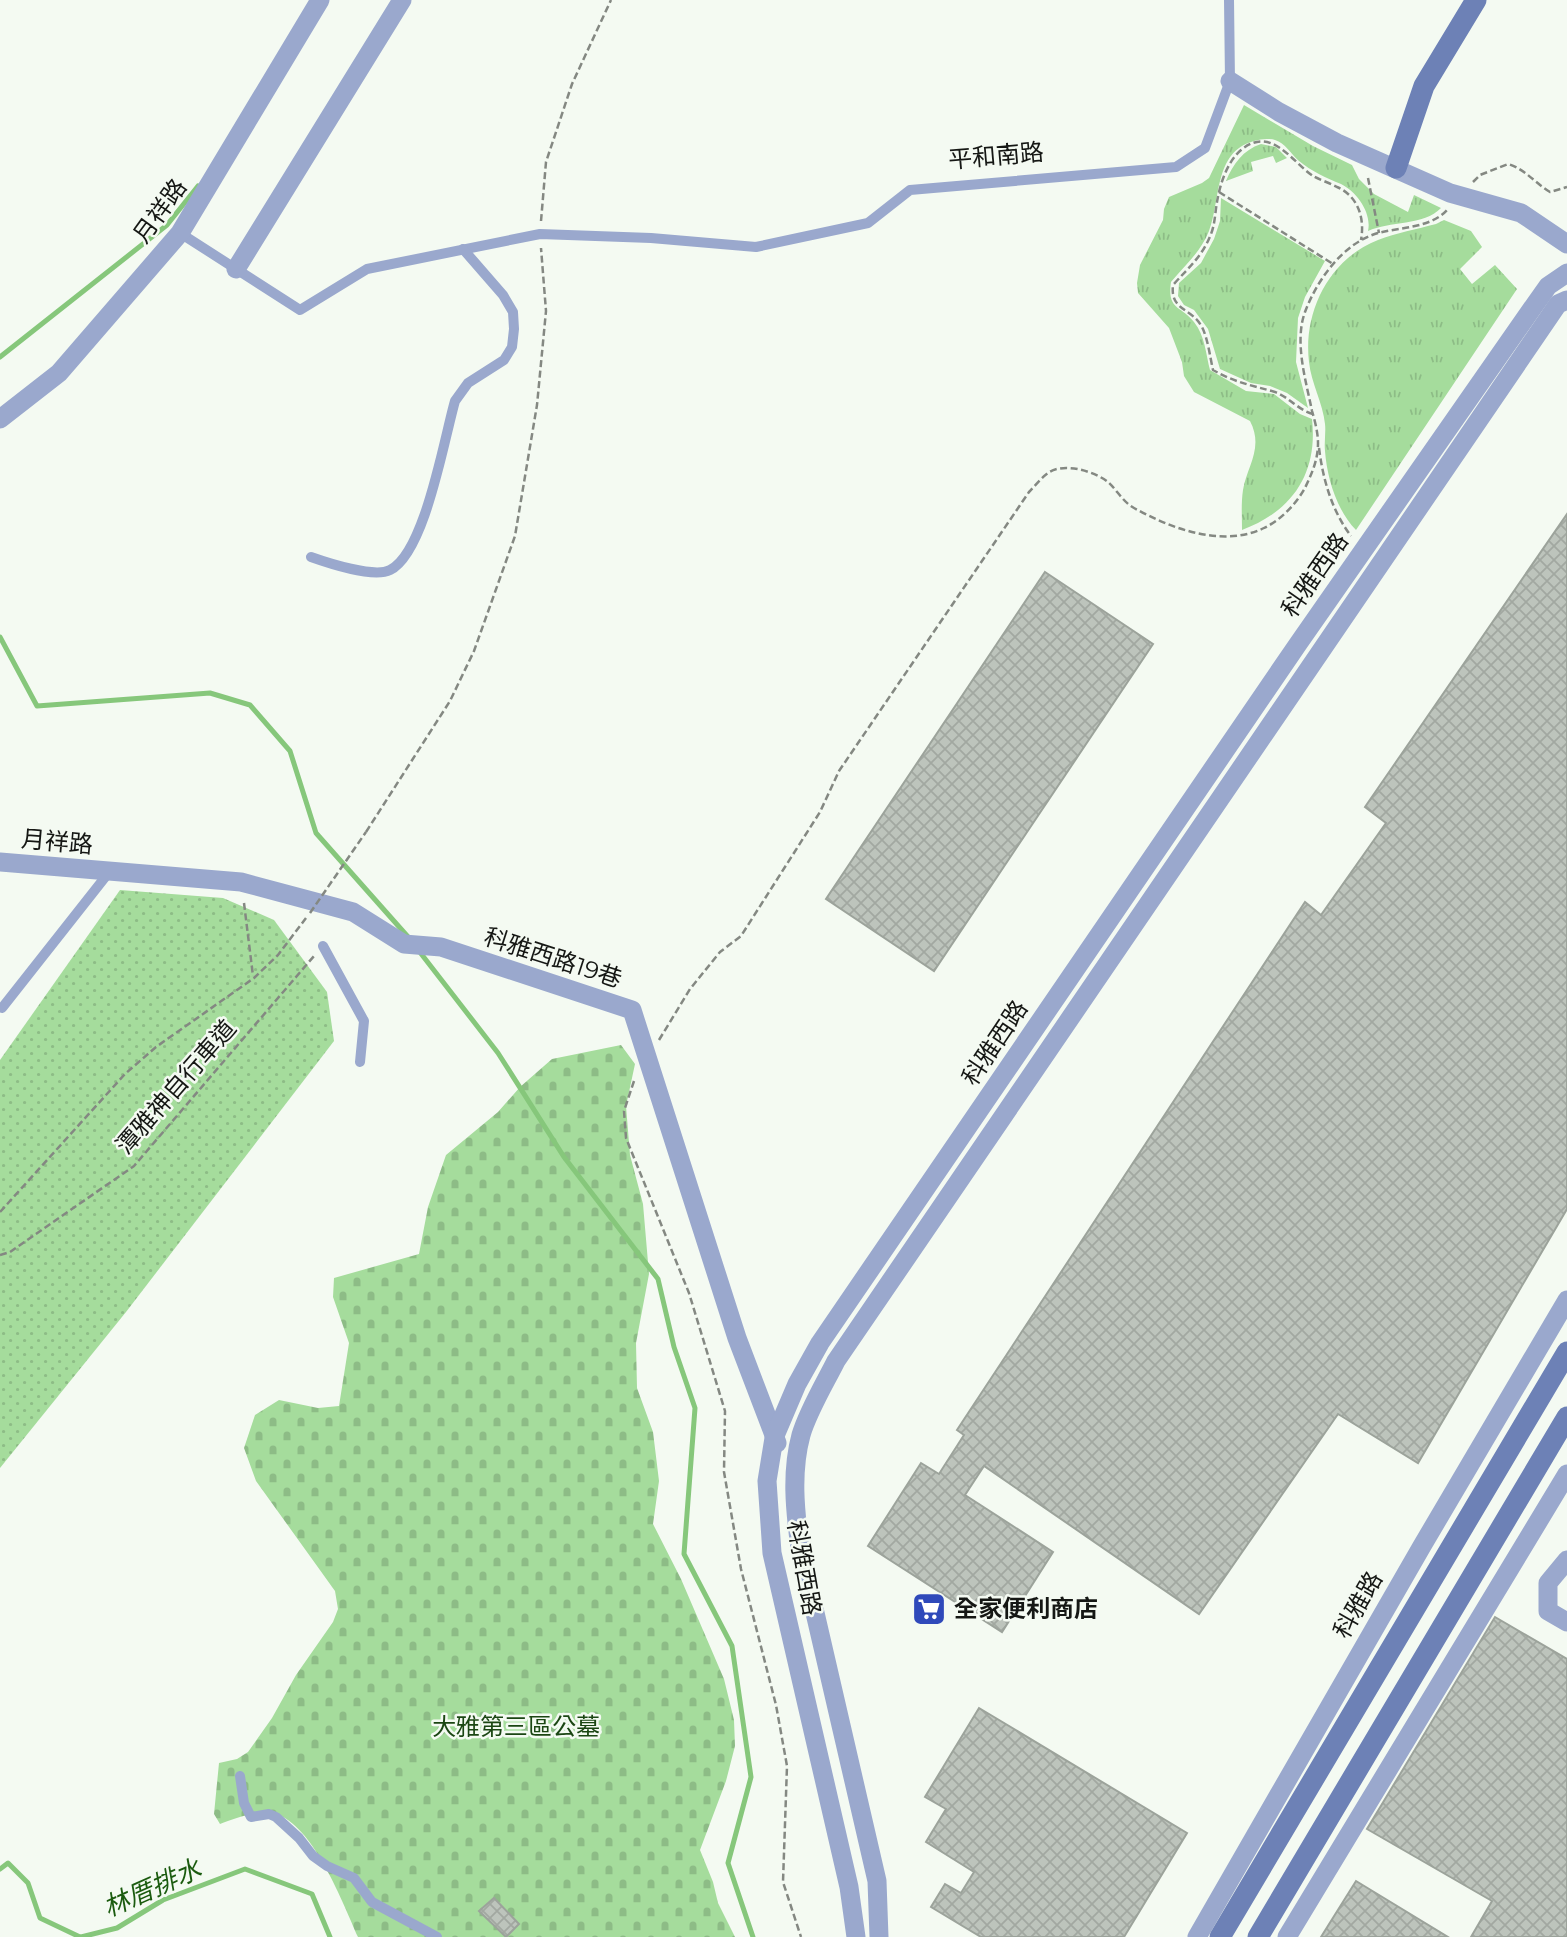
<svg xmlns="http://www.w3.org/2000/svg" width="1567" height="1937" font-family="Montserrat,'Noto Sans TC',sans-serif">
<style>
.grass{fill:url(#grass-tufts)}
.cemetery{fill:url(#cemetery-stones)}
.park{fill:url(#park-dots)}
.lines{fill:none;stroke-linecap:round;stroke-linejoin:round}
.stream{stroke:#86c77b;stroke-width:5}
.building{fill:url(#building-cross-hatch);stroke:#9ca39b;stroke-width:2}
.path{stroke:#848882;stroke-width:2.5;stroke-dasharray:7 3.5;stroke-linecap:butt}
.lane{stroke:#9aa8cd;stroke-width:10}
.street{stroke:#9aa8cd;stroke-width:19}
.secondary{stroke:#6d81b6;stroke-width:21}
.path-bridge{stroke:#848882;stroke-width:2.5;stroke-dasharray:7 3.5;stroke-linecap:butt}
.labels{text-anchor:middle;stroke-width:5;stroke-linejoin:round;paint-order:stroke}
.street-label{font-size:24px;fill:#151714;stroke:#f4faf2}
.poi-label{font-size:24px;font-weight:bold;fill:#151714;stroke:#f4faf2;text-anchor:start}
.park-label{font-size:24px;fill:#1b4613;stroke:#f4faf2}
.water-label{font-size:26px;font-style:italic;fill:#1b5b0f;stroke:#f4faf2}
</style>
<defs>
<pattern id="grass-tufts" width="24" height="20" patternUnits="userSpaceOnUse" patternTransform="scale(1.75)"><rect width="24" height="20" fill="#a5dc9c"/><path d="M3 7l-1-3M5 7V3M7 7l1-3M15 17l-1-3M17 17v-4M19 17l1-3" fill="none" stroke="#8dbc86"/></pattern>
<pattern id="cemetery-stones" width="16" height="16" patternUnits="userSpaceOnUse" patternTransform="scale(1.75)"><rect width="16" height="16" fill="#a5dc9c"/><path d="M2 7V4a2 2 0 0 1 4 0v3zM10 15v-3a2 2 0 0 1 4 0v3z" fill="#8dbc86"/></pattern>
<pattern id="park-dots" width="8" height="8" patternUnits="userSpaceOnUse" patternTransform="scale(1.75)"><rect width="8" height="8" fill="#a5dc9c"/><path d="M2 2h.1M6 6h.1" fill="none" stroke="#8dbc86" stroke-width="1.8" stroke-linecap="round"/></pattern>
<pattern id="building-cross-hatch" width="8" height="8" patternUnits="userSpaceOnUse" patternTransform="scale(1.75)"><rect width="8" height="8" fill="#bdc4bc"/><path d="M0 0l8 8M0 8l8-8" fill="none" stroke="#a2a8a1"/></pattern>
</defs>
<rect width="100%" height="100%" fill="#f4faf2"/>
<g class="grass">
<path d="M1244,105l69,41 39,19 7,14 15,15 34,18 6,-17 27,13c-17,18 -52,13 -73,23 4,-18 -11,-39 -27,-47 -15,-6 -30,-13 -42,-23 -8,-7 -14,-18 -24,-21 -7,-2 -14,-1 -21,1 -41,11 -33,60 -45,90 -9,22 -23,33 -38,51 -4,28 9,23 23,40 11,13 12,33 16,48l36,21 28,3 26,20 12,5c6,54 -19,92 -70,111 0,-13 -1,-27 1,-40 4,-24 21,-42 7,-69l-56,-29 -10,-16 -2,-14 -13,-34 -31,-35 -1,-10 3,-18 23,-45 1,-11 5,-12 33,-14 7,-5z"/>
<path d="M1261,144l15,3 11,11 -11,5 -3,-7 -22,6 2,9 -27,10c7,-17 17,-31 35,-37z"/>
<polygon points="1221,198 1325,261 1305,297 1298,318 1296,362 1308,408 1287,393 1270,386 1251,383 1220,369 1208,329 1194,310 1184,305 1178,296 1179,283 1201,263 1214,239 1220,221"/>
<path d="M1444,220l27,11 11,16 -22,22 12,15 23,-19 22,24 -161,241c-19,-19 -29,-52 -31,-79 -1,-9 1,-18 0,-27 -2,-21 -14,-41 -16,-62 -6,-50 20,-103 69,-122 18,-7 39,-11 58,-16z"/>
</g>
<path class="cemetery" d="M621,1045l14,19 -9,42 4,49 13,49 6,70 -13,69 1,45 16,44 6,49 -6,43 28,55 43,100 10,41 1,26 -9,35 -26,69 13,32 5,21 17,34h-377c-15,-34 -43,-107 -79,-122 -18,-7 -43,3 -59,9l-6,-10 5,-51 18,-4 11,-7 24,-34 24,-43 37,-53 5,-13 -3,-18 -79,-110 -12,-33 11,-33 24,-15 39,8 21,-2 10,-63 -16,-46 1,-19 85,-24 9,-47 18,-52 52,-43 22,-25 32,-28z"/>
<polygon class="park" points="120,890 223,898 274,920 327,992 334,1041 126,1312 0,1468 0,1060"/>
<g class="lines">
<g class="stream">
<polyline points="0,357 167,225 198,186"/>
<polyline points="0,637 37,706 210,693 250,705 290,751 316,833 409,938"/>
<polyline points="419,951 498,1053 564,1157 658,1279 674,1347 695,1408 684,1554 732,1646 751,1777 728,1863 753,1937"/>
<polyline points="0,1869 8,1863 28,1883 40,1918 80,1937"/>
<polyline points="81,1937 117,1928 163,1900 245,1869 312,1894 330,1937"/>
</g>
</g>
<g class="building">
<polygon points="1567,514 1567,1209 1418,1463 1338,1414 1199,1614 984,1466 965,1495 1053,1552 1002,1632 868,1546 921,1463 939,1474 964,1435 957,1430 1305,902 1321,915 1386,823 1365,807"/>
<polygon points="1045,572 1153,644 934,971 826,899"/>
<polygon points="1495,1617 1567,1659 1567,1937 1471,1937 1492,1901 1367,1829"/>
<polygon points="979,1708 1187,1833 1124,1937 981,1937 931,1907 945,1884 961,1893 974,1872 926,1842 946,1809 925,1797"/>
<polygon points="1356,1881 1448,1937 1321,1937"/>
<polygon points="494,1898 519,1924 506,1937 479,1911"/>
</g>
<g class="lines">
<g class="path">
<polyline points="1368,178 1379,233"/>
<path d="M1473,182l7,-7 28,-11c17,5 27,19 42,28l17,-5"/>
<polyline points="1219,192 1333,264"/>
<polyline points="541,221 546,162 572,84 611,0"/>
<path d="M1313,414c-15,-4 -24,-17 -38,-22 -24,-7 -39,-9 -62,-22 -3,-13 -5,-31 -11,-43 -11,-20 -32,-16 -29,-42 16,-18 29,-28 38,-51 4,-10 4,-21 6,-32 3,-18 10,-40 24,-52 30,-25 50,11 72,26 7,4 17,7 24,11 21,9 28,31 24,53"/>
<path d="M1319,448c4,32 13,63 32,88"/>
<polyline points="366,832 450,701 474,651 515,536 537,405 546,311 541,248"/>
<polyline points="244,903 253,976"/>
<path d="M659,1040l31,-51 30,-37 21,-16 79,-124 19,-41 190,-279c6,-6 12,-14 19,-19 15,-11 46,-2 60,9 9,8 15,20 26,26 38,21 89,40 130,20 17,-8 32,-24 41,-40 7,-15 13,-28 13,-45 0,-10 -3,-22 -6,-32 -6,-30 -18,-69 -7,-99 12,-32 38,-69 73,-79 23,-6 53,-5 69,-23"/>
<polyline points="634,1081 624,1111 626,1138 689,1293 725,1411 724,1472 741,1569 776,1705 787,1766 783,1882 801,1937"/>
<polyline points="0,1212 125,1074 156,1047 254,978 278,955 306,918"/>
<polyline points="0,1255 10,1252 134,1166 314,956"/>
</g>
<g class="lane">
<polyline points="180,233 300,310 367,269 540,234 651,238 756,247 868,223 910,190 1176,167 1205,148 1230,81 1229,0"/>
<path d="M311,557c17,6 63,21 79,13 35,-17 54,-131 65,-169l13,-18 36,-23 8,-13 2,-18 -1,-17 -10,-17 -40,-46"/>
<polyline points="323,946 364,1021 360,1062"/>
<polyline points="2,1008 110,871"/>
<polyline points="240,1776 244,1803 251,1817 269,1814 276,1817 299,1838 313,1856 327,1866 354,1878 372,1902 437,1937"/>
</g>
<g class="street">
<polyline points="1230,81 1279,112 1337,143 1450,193 1521,213 1567,244"/>
<polyline points="236,269 402,0"/>
<polyline points="0,419 59,373 180,233 320,0"/>
<polyline points="0,862 241,882 353,912 404,944 441,947 632,1010 737,1338 777,1443"/>
<polyline points="1567,1560 1548,1583 1548,1611 1567,1622"/>
<polyline points="856,1937 849,1887 772,1553 767,1481 774,1438 797,1384 820,1343 1298,644 1531,310 1548,286 1567,273"/>
<path d="M879,1937l-2,-56 -77,-333c-5,-38 -9,-76 1,-113 7,-24 24,-52 35,-74l722,-1057 9,-4"/>
<polyline points="1197,1937 1422,1546 1567,1300"/>
<polyline points="1287,1937 1567,1474"/>
</g>
<g class="secondary">
<polyline points="1396,168 1424,86 1476,0"/>
<polyline points="1220,1937 1567,1352"/>
<polyline points="1258,1937 1567,1417"/>
</g>
<polyline class="path-bridge" points="310,913 366,832"/>
</g>
<defs>
<g id="supermarket-square" transform="scale(1.75)"><rect x="-9" y="-9" width="18" height="18" rx="4" fill="#2f49ba" stroke="#f4faf2"/><path d="M-6-5.5h2.5l.6 2H6L4.5 2H-2.5L-4.4-4H-6ZM-1.5 3.2a1.3 1.3 0 1 0 .1 0ZM3 3.2a1.3 1.3 0 1 0 .1 0Z" fill="#fff"/></g>
</defs>
<g fill-rule="evenodd">
<use href="#supermarket-square" x="929" y="1609"/>
</g>
<g class="labels">
<g class="street-label">
<text transform="translate(996 156) rotate(-5)" y="8">平和南路</text>
<text transform="translate(160 211) rotate(-54)" y="8">月祥路</text>
<text transform="translate(1315 575) rotate(-55)" y="8">科雅西路</text>
<text transform="translate(57 842) rotate(5)" y="8">月祥路</text>
<text transform="translate(553 958) rotate(18)" y="8">科雅西路19巷</text>
<text transform="translate(995 1043) rotate(-56)" y="8">科雅西路</text>
<text transform="translate(176 1087) rotate(-49)" y="8">潭雅神自行車道</text>
<text transform="translate(804 1568) rotate(80)" y="8">科雅西路</text>
<text transform="translate(1358 1605) rotate(-60)" y="8">科雅路</text>
</g>
<g class="poi-label">
<text x="954" y="1617">全家便利商店</text>
</g>
<g class="park-label">
<text x="516" y="1735">大雅第三區公墓</text>
</g>
<g class="water-label">
<text transform="translate(152 1888) rotate(-24)" y="9">林厝排水</text>
</g>
</g>
</svg>
